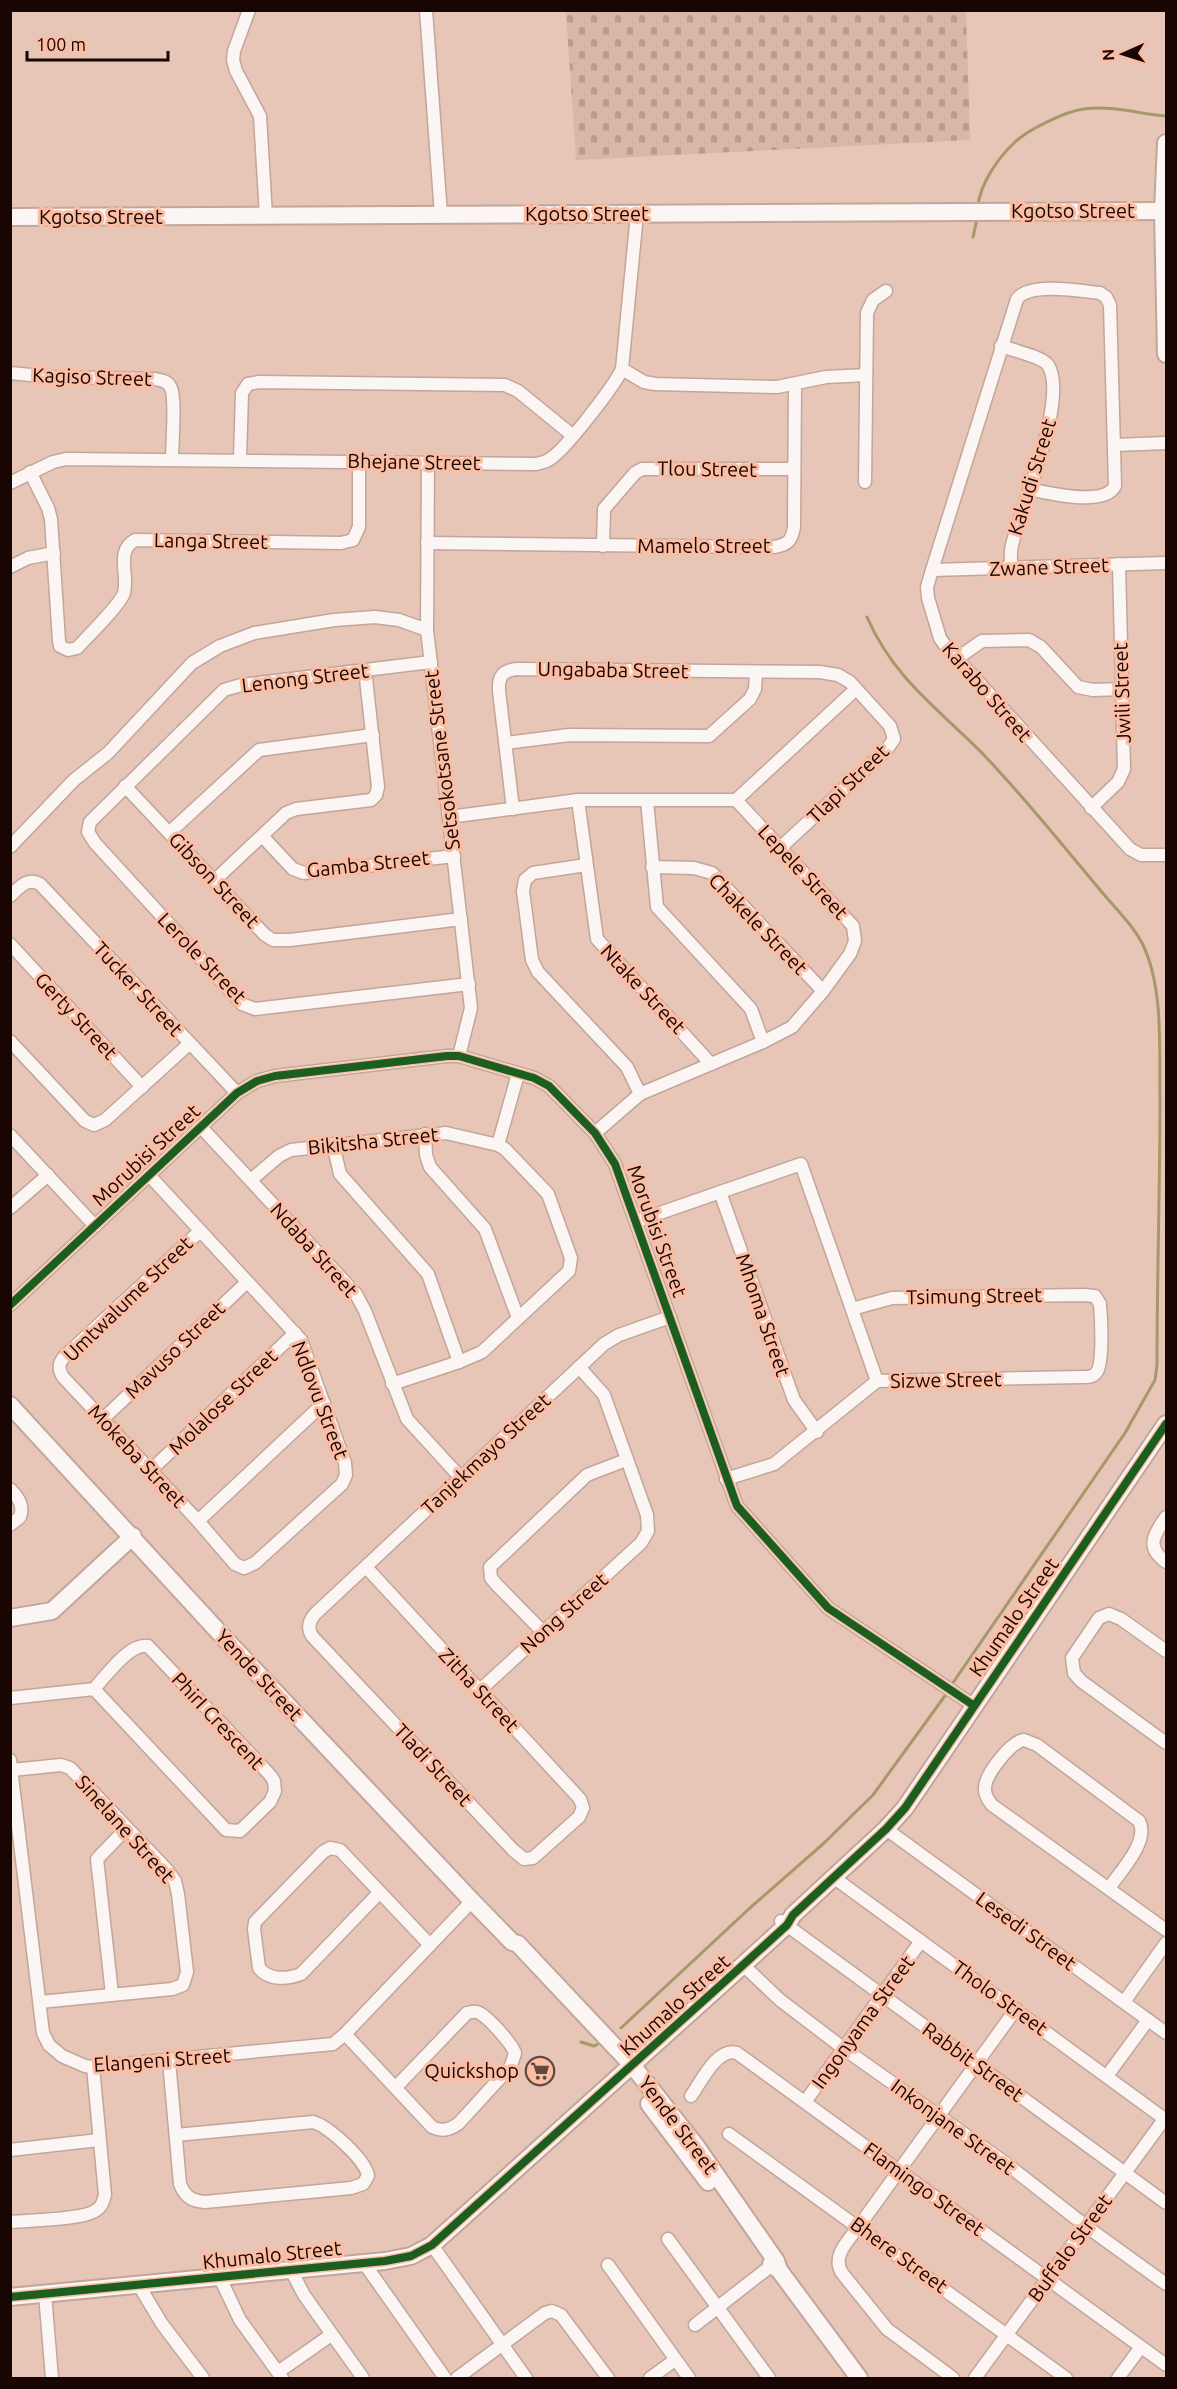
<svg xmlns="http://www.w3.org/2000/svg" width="1177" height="2389" font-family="Ubuntu,sans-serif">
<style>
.cemetery{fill:url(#cemetery-stones)}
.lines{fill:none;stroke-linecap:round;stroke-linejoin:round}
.stream{stroke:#a69869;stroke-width:3}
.street-casing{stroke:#c1a69c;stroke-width:15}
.secondary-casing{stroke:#c1a69c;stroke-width:20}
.street{stroke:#fbf6f4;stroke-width:12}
.secondary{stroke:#fbf6f4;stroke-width:16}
.cycleway-casing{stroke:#fbbda3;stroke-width:11}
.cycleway{stroke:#1b5e20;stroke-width:8}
.labels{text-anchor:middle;stroke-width:6;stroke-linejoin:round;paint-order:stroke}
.street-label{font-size:20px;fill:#190501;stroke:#fbbda3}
.poi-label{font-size:20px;fill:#190501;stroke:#fbbda3;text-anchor:end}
</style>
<defs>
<pattern id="cemetery-stones" width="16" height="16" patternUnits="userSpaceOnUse" patternTransform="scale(1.5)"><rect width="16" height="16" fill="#dab6a7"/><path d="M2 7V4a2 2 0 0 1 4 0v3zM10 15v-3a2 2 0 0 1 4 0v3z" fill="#ba9b8e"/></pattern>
</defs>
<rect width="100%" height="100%" fill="#e7c5b7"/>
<polygon class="cemetery" points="566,11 966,11 970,140 576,160"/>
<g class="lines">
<g class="stream">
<path d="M978,206c2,-22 20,-48 36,-63 13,-13 52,-32 70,-34 28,-4 55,5 82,7"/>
<polyline points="973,237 977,219"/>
<path d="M867,617c26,60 69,90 113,134 41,42 78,89 116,134 15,19 36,38 47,60 21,44 16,106 17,153 0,89 -3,178 -3,267l-2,15 -30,53 -175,254"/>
<polyline points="621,2028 751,1907 823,1844 873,1795 947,1693"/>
<polyline points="581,2042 594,2046 598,2044"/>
</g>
<g class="street-casing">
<g id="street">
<polyline points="249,10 234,51 233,60 236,71 260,116 266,216"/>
<polyline points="426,10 441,215"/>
<path d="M1001,346c11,4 42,11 47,19 21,33 -27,142 -36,180 -2,8 -1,16 -1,23"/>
<polyline points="622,369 644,382 655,384 777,387 826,377 866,375"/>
<path d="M10,373l41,4 104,2c6,1 13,2 16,9 5,12 1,56 1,72"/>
<polyline points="1115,445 1166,443"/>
<polyline points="240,459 242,393 248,384 259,382 505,385 518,391 572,435"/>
<polyline points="428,462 427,630 471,1008 459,1056"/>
<path d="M30,472l18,36 3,11 8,122 1,5 8,4 9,-2c10,-11 43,-43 47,-55 5,-18 -9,-42 11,-53l206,3 12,-3 6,-13v-67"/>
<polyline points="865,482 867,313 873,300 886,291"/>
<path d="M10,483l43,-21 13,-3 470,5c5,-1 10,-2 14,-5 15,-9 65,-74 72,-90l15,-155"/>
<path d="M1029,489c20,4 75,18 86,-3l-5,-181 -4,-8 -6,-4c-20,-2 -70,-11 -83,6l-85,271 -5,17 1,11 12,40 4,6 186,205 11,6h25"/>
<path d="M427,543l347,4c13,-2 18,-6 20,-20l1,-142"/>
<polyline points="603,546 604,509 635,473 642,469 794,469"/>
<polyline points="10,567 28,558 54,553"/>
<polyline points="932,570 1166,563"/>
<polyline points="956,659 982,641 1029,640 1041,647 1078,687 1093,690 1122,689"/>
<polyline points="431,662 241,685 224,690 90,822 88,832 95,843 233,994 242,1004 255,1009 469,984"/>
<polyline points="506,743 569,735 709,736 750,699 755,689 756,672"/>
<polyline points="125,786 265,935 273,940 290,940 461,919"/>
<polyline points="578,800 597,939 711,1064"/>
<polyline points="736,800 856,689"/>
<polyline points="647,801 657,907 751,1009 763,1042"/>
<polyline points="1091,808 1118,782 1124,769 1119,564"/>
<path d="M513,809l-14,-118c-1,-15 4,-21 19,-22l302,3 18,3 12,7 40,44 4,13 -7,10 -107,99"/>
<polyline points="449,817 578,800 736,800 853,926 855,941 850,954 823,991 792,1027 763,1042 640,1094 595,1133"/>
<polyline points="170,832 259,750 373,735"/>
<polyline points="262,836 293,869 304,873 454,856"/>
<polyline points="10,847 74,780 108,753 192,663 220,646 254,633 334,620 375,617 399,620 427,630"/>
<polyline points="586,865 533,873 525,880 523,891 532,960 538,972 627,1067 640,1094"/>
<polyline points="652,867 694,868 712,873 823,991"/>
<polyline points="215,880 286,813 296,809 371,800 376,795 378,787 365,670"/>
<path d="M10,896c10,-9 17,-19 30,-12l197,209"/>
<polyline points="10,944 142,1087"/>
<polyline points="10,1041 85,1121 94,1125 105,1120 189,1044"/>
<polyline points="201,1127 356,1294 365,1311 407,1419 460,1477"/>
<polyline points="425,1134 426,1155 430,1167 485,1229 518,1318"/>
<polyline points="10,1135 95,1226"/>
<polyline points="333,1144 340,1174 428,1274 459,1362"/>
<polyline points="498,1145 518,1074"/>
<path d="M149,1175l152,165 44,123 1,12 -4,9 -87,79 -11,5 -9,-4 -37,-43 -135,-144c-5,-8 -5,-14 2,-21l134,-124"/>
<polyline points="251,1180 279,1156 291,1150 446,1133 498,1145 505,1149 548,1194 571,1258 569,1271 482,1352 459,1362 392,1384"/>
<polyline points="720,1192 794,1400 817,1432"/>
<polyline points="10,1208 48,1175"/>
<polyline points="637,1221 801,1164 877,1381"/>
<polyline points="10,1305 237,1093 257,1081 275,1076 447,1056 459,1056 534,1078 549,1086 595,1133 615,1164 737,1506 828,1608 973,1705"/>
<path d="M852,1309l40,-11 192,-3 11,1 5,8c1,12 4,61 -4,69 -3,4 -9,4 -14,4l-205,4"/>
<polyline points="103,1419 247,1282"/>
<polyline points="150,1471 295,1333"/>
<polyline points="726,1479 774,1464 877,1381"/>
<path d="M10,1489c9,9 14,17 10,28l-10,8"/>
<path d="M1166,1517c-12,18 -21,30 0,45"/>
<polyline points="198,1521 324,1403"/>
<path d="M366,1567l214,232 3,9 -4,9 -46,41 -9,1 -11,-9 -201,-214c-5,-8 -3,-15 3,-22l289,-270 15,-9 51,-18"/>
<polyline points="543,1632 497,1585 491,1578 490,1567 587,1475 626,1460"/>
<polyline points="1166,1651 1121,1619 1109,1614 1099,1618 1072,1658 1074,1673 1081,1681 1166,1743"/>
<polyline points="480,1690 641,1543 648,1531 647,1515 604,1395 579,1367"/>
<path d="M10,1698l84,-9c13,-14 35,-46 54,-43l122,129 4,6 1,10 -5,11 -30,29 -14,-1 -132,-141"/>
<polyline points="10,1760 43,2033 49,2045 62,2056 85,2066 93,2067 333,2044 345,2034 472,1901"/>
<polyline points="12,1770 61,1765 70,1768 168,1871 175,1881 178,1894 187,1972 183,1985 172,1989 40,2002"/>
<polyline points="886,1829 1166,2033"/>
<polyline points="833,1877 1166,2120"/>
<path d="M1109,1888c11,-16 41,-47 30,-67l-102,-76 -13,-5c-13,1 -38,34 -39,47 -1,7 2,12 7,18l174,125"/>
<path d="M379,1893l-78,81c-13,5 -32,7 -42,-6l-5,-39 1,-7 68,-70 7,-4 10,2 89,94"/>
<polyline points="781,1921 1166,2203"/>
<polyline points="743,1965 780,2000 843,2048 1008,2165 1087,2227 1166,2284"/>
<polyline points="112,1994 97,1859 126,1829"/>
<polyline points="1124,2002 1166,1943"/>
<path d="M345,2034l87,93c10,5 18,3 27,-4l52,-57 4,-13c-3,-9 -28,-38 -38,-41 -4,-1 -5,0 -10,1l-71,74"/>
<path d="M169,2061l11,123c5,13 12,17 25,18l146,-14 12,-4 5,-8c-2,-16 -40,-50 -55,-54l-137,13"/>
<polyline points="1107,2076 1148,2020"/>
<path d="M691,2096c10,-14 26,-49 46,-43l429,312"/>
<polyline points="805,2102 921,1941"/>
<polyline points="729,2134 1066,2378"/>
<polyline points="10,2150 99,2140"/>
<path d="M10,2222c19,-2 71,-2 85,-11 7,-4 8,-9 10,-16l-12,-128"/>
<polyline points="668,2239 769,2378"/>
<polyline points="432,2245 526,2378"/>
<polyline points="364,2263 445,2378"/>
<polyline points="608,2265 689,2378"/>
<polyline points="291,2270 304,2295 363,2378"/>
<polyline points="220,2278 240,2320 282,2378"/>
<polyline points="138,2284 162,2324 203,2378"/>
<polyline points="45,2294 52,2378"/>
<polyline points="695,2325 772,2265"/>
<polyline points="278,2372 331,2335"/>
<polyline points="457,2378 545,2313 552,2311 561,2315 608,2378"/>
<polyline points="650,2378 675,2360"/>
<path d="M953,2378l-66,-49 -45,-56c-11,-17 7,-33 17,-47l157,-217"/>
<polyline points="975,2378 1165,2118"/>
<polyline points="1118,2378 1141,2347"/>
</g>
</g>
<g class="secondary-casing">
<g id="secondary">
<polyline points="1166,143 1163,211 1166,354"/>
<polyline points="10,217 1163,211"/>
<polyline points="10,1405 227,1641 472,1901 512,1942 518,1944 533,1960 632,2065 696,2146 776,2261 779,2270"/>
<polyline points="10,1618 52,1611 133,1536"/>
<polyline points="649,2104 708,2182"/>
<polyline points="771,2264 779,2270 859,2378"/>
<polyline points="10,2297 385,2261 411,2256 432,2245 743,1965 787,1925 793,1915 886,1829 905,1808 1166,1424"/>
</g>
</g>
<use href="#street" class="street"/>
<use href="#secondary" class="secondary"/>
<g class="cycleway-casing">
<g id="cycleway">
<polyline points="10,1305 237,1093 257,1081 275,1076 447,1056 459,1056 534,1078 549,1086 595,1133 615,1164 737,1506 828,1608 973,1705"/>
<polyline points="10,2297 385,2261 411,2256 432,2245 743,1965 787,1925 793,1915 886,1829 905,1808 1166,1424"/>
</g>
</g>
<use href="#cycleway" class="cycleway"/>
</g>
<defs>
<g id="supermarket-ring" transform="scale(1.5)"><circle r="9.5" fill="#fbbda3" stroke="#614841" stroke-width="1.5"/><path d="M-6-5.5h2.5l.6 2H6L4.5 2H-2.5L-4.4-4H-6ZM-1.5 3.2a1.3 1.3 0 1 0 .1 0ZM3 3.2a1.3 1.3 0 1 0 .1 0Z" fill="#614841"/></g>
</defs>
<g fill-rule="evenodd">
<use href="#supermarket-ring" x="540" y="2071"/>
</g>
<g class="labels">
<g class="street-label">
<text x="1073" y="218">Kgotso Street</text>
<text x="587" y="221">Kgotso Street</text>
<text x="101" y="224">Kgotso Street</text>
<text transform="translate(92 377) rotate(2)" y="7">Kagiso Street</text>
<text transform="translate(414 462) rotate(1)" y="7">Bhejane Street</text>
<text transform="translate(707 469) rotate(1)" y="7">Tlou Street</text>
<text transform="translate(1032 477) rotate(-73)" y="7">Kakudi Street</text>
<text transform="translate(211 541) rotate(1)" y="7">Langa Street</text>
<text x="704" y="553">Mamelo Street</text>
<text transform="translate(1049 567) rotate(-2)" y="7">Zwane Street</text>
<text transform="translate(613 670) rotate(1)" y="7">Ungababa Street</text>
<text transform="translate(305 678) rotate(-7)" y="7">Lenong Street</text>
<text transform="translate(987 692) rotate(49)" y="7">Karabo Street</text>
<text transform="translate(1122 693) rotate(-92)" y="7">Jwili Street</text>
<text transform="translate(442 760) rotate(-97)" y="7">Setsokotsane Street</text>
<text transform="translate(848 784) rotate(-44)" y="7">Tlapi Street</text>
<text transform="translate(368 864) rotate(-6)" y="7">Gamba Street</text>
<text transform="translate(803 872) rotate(47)" y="7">Lepele Street</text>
<text transform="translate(214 880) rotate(47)" y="7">Gibson Street</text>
<text transform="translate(758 924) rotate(46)" y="7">Chakele Street</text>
<text transform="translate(202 958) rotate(46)" y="7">Lerole Street</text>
<text transform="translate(138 989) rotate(47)" y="7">Tucker Street</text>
<text transform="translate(643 989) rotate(47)" y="7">Ntake Street</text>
<text transform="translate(76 1016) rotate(47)" y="7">Gerty Street</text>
<text transform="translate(373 1141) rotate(-6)" y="7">Bikitsha Street</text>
<text transform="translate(146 1155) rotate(-43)" y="7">Morubisi Street</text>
<text transform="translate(657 1231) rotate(70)" y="7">Morubisi Street</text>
<text transform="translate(314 1250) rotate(48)" y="7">Ndaba Street</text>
<text transform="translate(974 1296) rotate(-1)" y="7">Tsimung Street</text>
<text transform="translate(128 1299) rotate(-44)" y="7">Umtwalume Street</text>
<text transform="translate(763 1315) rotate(71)" y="7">Mhoma Street</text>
<text transform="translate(175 1350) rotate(-44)" y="7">Mavuso Street</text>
<text transform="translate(946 1380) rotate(-1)" y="7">Sizwe Street</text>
<text transform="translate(320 1400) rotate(69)" y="7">Ndlovu Street</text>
<text transform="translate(223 1402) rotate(-44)" y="7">Molalose Street</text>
<text transform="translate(486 1454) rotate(-43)" y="7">Tanjekmayo Street</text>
<text transform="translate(137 1456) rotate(47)" y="7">Mokeba Street</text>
<text transform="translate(564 1613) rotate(-42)" y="7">Nong Street</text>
<text transform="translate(1014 1617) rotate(-55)" y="7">Khumalo Street</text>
<text transform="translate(259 1675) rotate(47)" y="7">Yende Street</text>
<text transform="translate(479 1690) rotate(47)" y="7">Zitha Street</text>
<text transform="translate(218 1721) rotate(47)" y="7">PhirI Crescent</text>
<text transform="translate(433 1765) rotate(47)" y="7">Tladi Street</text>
<text transform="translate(125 1829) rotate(48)" y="7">Sinelane Street</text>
<text transform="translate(1026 1931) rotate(36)" y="7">Lesedi Street</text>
<text transform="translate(1000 1998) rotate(36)" y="7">Tholo Street</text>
<text transform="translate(675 2005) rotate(-42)" y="7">Khumalo Street</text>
<text transform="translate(863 2022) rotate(-54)" y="7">Ingonyama Street</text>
<text transform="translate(162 2060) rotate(-4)" y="7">Elangeni Street</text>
<text transform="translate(973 2062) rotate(36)" y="7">Rabbit Street</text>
<text transform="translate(678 2125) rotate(53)" y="7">Yende Street</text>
<text transform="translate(953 2127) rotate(36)" y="7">Inkonjane Street</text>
<text transform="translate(924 2189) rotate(36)" y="7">Flamingo Street</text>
<text transform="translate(1070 2248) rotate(-54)" y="7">Buffalo Street</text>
<text transform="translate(272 2255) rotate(-6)" y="7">Khumalo Street</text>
<text transform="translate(899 2255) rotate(36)" y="7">Bhere Street</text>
</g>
<g class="poi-label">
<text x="519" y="2078">Quickshop</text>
</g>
</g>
<rect width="1177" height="2389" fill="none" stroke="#190501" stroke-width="24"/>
<g transform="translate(1123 54) rotate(267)" stroke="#fbbda3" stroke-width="4.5" paint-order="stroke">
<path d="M0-4.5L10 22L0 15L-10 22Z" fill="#190501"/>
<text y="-9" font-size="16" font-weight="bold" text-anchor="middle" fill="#190501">N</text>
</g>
<path d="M27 51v9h141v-9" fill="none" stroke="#190501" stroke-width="3"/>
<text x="36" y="51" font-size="18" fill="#190501" stroke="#fbbda3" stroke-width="4.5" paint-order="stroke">100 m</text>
</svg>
